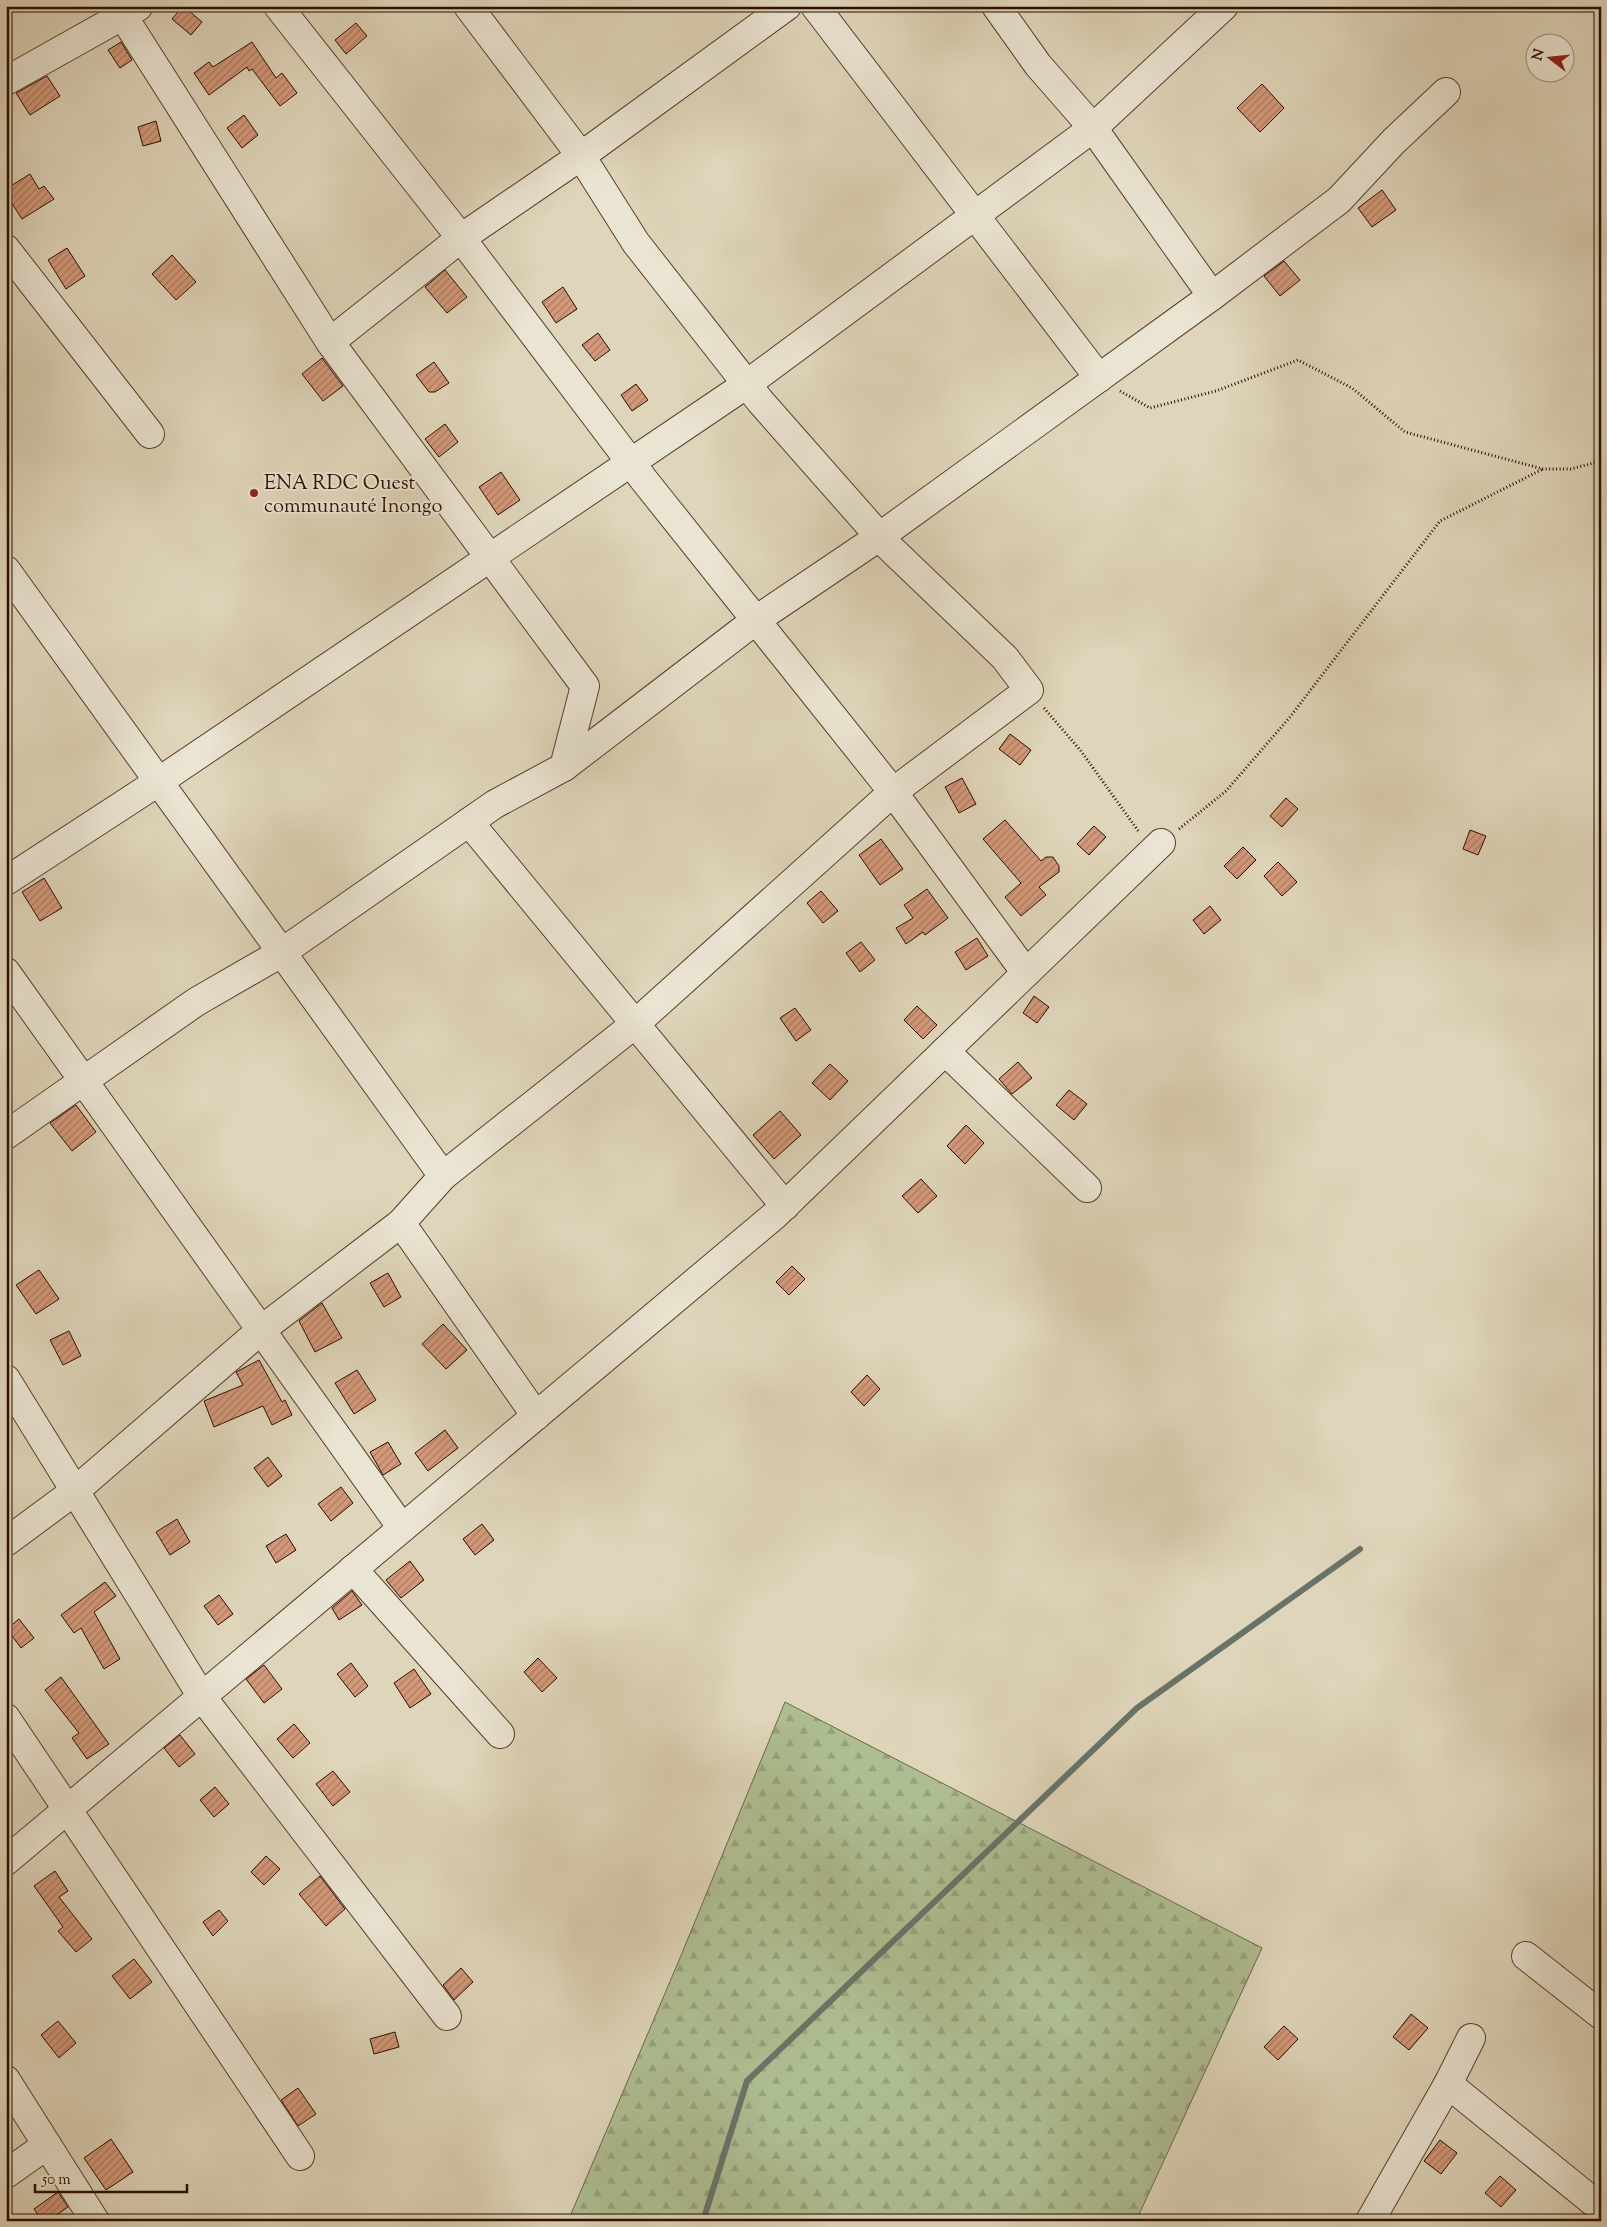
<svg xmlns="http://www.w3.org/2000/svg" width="1607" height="2227" font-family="'Sorts Mill Goudy',serif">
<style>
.forest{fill:url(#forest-firs);stroke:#6c6649}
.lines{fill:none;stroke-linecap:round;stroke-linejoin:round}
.stream{stroke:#697468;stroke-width:6}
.building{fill:url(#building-hatch);stroke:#2b0d00}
.minor-casing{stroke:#583f2e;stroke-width:30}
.path{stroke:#2b0d00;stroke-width:3;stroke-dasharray:1 2.5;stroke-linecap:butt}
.minor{stroke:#eae4d2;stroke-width:28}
.poi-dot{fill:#8f2418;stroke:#eae4d2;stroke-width:2}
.labels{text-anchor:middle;stroke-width:4;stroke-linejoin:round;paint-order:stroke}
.poi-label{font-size:20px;fill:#2b0d00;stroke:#eae4d2;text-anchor:start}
</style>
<defs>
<pattern id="forest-firs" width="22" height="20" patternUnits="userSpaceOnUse" patternTransform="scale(1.25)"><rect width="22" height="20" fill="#aebe92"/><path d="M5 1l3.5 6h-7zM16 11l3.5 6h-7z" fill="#96a27c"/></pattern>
<pattern id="building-hatch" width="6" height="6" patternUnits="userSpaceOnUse" patternTransform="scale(1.25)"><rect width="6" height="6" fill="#d4997a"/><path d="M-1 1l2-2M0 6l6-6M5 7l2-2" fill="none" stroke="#ac7b62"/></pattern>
</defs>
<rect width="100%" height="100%" fill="#dfd5ba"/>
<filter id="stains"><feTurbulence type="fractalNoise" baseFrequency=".004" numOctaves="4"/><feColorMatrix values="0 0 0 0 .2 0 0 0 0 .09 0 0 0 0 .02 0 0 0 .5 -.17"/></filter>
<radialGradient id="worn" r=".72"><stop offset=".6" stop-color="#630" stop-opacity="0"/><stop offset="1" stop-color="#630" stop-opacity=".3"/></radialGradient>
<polygon class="forest" points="785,1702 1262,1948 1136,2221 568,2221 680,1958"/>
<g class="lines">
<polyline class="stream" points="703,2221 747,2081 1137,1708 1360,1549"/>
</g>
<g class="building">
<polygon points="183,6 202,22 191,35 172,19"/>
<polygon points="356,23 367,36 346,54 335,40"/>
<polygon points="121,42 132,60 120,68 108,50"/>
<polygon points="252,42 276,78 282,73 297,93 280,106 252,69 249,71 247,67 209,95 194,73 209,62 213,67"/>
<polygon points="47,76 60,96 30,115 16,93"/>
<polygon points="1262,84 1284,108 1260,132 1237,108"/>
<polygon points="244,115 258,135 242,148 227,128"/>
<polygon points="156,121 161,141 143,146 138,127"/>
<polygon points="30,174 39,189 44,186 54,199 22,219 6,194 6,189"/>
<polygon points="1382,190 1396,210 1372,227 1358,208"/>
<polygon points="67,248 85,276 66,289 48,260"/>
<polygon points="172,255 196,282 176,300 152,274"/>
<polygon points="1284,261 1300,280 1280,296 1264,276"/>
<polygon points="445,270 467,297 447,313 425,287"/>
<polygon points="563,287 577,309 556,323 542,302"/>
<polygon points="598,333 610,350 595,361 582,345"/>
<polygon points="322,358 343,386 323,401 302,374"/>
<polygon points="434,362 449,383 435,392 429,392 416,375"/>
<polygon points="636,384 648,400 632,411 621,395"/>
<polygon points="445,424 458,442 439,457 425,439"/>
<polygon points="501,472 520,500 498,515 479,487"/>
<polygon points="1010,734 1031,750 1020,765 999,749"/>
<polygon points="962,778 976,804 959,813 945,787"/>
<polygon points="1286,798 1298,809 1282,827 1270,816"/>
<polygon points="1005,820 1041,861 1046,857 1053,857 1059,866 1059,872 1039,887 1046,895 1021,916 1005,897 1021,883 983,839"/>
<polygon points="1094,826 1106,837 1089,855 1077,844"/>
<polygon points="1470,830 1486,836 1478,855 1463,849"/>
<polygon points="881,839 903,869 880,885 859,855"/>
<polygon points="1243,847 1256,860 1237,879 1224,866"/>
<polygon points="1278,862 1297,882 1282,896 1264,876"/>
<polygon points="44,878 62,908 40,921 22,892"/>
<polygon points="927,889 948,918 925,935 923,932 906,944 896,928 913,918 904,905"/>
<polygon points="821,891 838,911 823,923 807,903"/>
<polygon points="1210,906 1221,920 1204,934 1193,920"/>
<polygon points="977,938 988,956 966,970 955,952"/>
<polygon points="861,942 875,960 860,972 846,953"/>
<polygon points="1034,996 1049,1007 1037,1023 1023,1013"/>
<polygon points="917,1006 937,1025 923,1039 904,1020"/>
<polygon points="795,1008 811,1030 796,1041 780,1018"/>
<polygon points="1018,1062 1032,1078 1012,1094 999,1079"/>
<polygon points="830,1064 848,1081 830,1100 812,1083"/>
<polygon points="1069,1090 1087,1104 1074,1120 1056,1105"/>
<polygon points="76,1105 96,1132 72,1151 50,1123"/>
<polygon points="780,1111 801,1135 774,1159 753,1135"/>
<polygon points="966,1125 984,1143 965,1164 947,1146"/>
<polygon points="921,1179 937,1196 918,1213 902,1196"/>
<polygon points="792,1266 805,1279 789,1295 776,1282"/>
<polygon points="39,1270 59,1299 36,1314 16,1285"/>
<polygon points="388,1273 401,1297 384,1307 370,1283"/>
<polygon points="322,1303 342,1338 315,1352 299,1321"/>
<polygon points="443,1324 467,1350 446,1369 422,1344"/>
<polygon points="69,1331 81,1356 63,1365 50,1340"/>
<polygon points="259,1360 282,1402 285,1400 292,1415 272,1425 263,1406 214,1427 204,1401 243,1385 236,1372"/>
<polygon points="357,1370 376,1400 354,1414 335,1383"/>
<polygon points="867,1375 880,1389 864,1406 851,1392"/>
<polygon points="445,1430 458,1448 428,1471 415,1453"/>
<polygon points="388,1442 401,1464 383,1475 370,1452"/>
<polygon points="268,1457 282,1476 268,1487 254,1468"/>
<polygon points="341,1487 353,1503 331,1521 318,1504"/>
<polygon points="177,1519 190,1542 170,1555 156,1532"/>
<polygon points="482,1524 494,1540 475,1555 463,1539"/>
<polygon points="286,1534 296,1550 276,1563 266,1546"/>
<polygon points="410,1561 424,1580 401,1598 386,1580"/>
<polygon points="105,1582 116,1596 94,1612 120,1659 104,1669 81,1628 74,1633 61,1615"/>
<polygon points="352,1591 362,1605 339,1620 332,1608"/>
<polygon points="219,1595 233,1614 218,1625 204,1606"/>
<polygon points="19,1619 34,1638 21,1648 7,1629"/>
<polygon points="538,1658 557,1678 542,1692 524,1672"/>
<polygon points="351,1663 368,1686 355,1697 337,1674"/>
<polygon points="264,1665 282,1689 264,1703 246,1679"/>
<polygon points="414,1669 431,1694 410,1708 394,1683"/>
<polygon points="61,1677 109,1744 87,1759 72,1738 79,1733 45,1690"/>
<polygon points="294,1724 310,1743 293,1758 277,1739"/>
<polygon points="180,1735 195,1754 179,1767 164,1748"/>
<polygon points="333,1771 350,1792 333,1806 316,1784"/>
<polygon points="215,1787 229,1804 214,1817 200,1800"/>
<polygon points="266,1856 280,1869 264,1885 251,1872"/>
<polygon points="55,1871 68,1891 59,1897 92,1939 76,1952 58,1931 63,1927 34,1886"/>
<polygon points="320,1876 345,1909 326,1926 299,1894"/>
<polygon points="219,1910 228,1921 213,1936 203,1922"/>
<polygon points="134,1959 152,1982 130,1999 112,1976"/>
<polygon points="461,1968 473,1982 454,2000 443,1985"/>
<polygon points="1411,2014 1428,2028 1409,2050 1393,2037"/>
<polygon points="58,2021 76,2043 59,2058 41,2035"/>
<polygon points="1284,2026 1298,2039 1278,2060 1264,2047"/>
<polygon points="395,2032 399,2047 374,2054 370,2039"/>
<polygon points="298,2088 316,2114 298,2126 281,2100"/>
<polygon points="111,2139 133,2172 106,2190 84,2158"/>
<polygon points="1440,2140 1457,2153 1441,2174 1424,2161"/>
<polygon points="1500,2176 1516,2190 1501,2207 1485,2193"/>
<polygon points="58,2192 68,2207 48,2221 42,2221 34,2209"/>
</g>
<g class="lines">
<g class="minor-casing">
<g id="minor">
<polyline points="278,6 461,238 644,480 893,792 1029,690 1005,658 887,545 760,401 636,243 581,156 468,6"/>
<polyline points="815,6 1099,378"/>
<polyline points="996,6 1038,65 1093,128 1212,296"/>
<polyline points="123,16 330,342 585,686 564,767"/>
<polyline points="6,81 138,7"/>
<polyline points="6,249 150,434"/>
<polyline points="330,342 461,238 581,156 787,6"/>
<polyline points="6,570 443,1176"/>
<polyline points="469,822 785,1206"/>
<polyline points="6,881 158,782 747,384 1093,128 1224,6"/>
<polyline points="6,972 402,1528"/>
<polyline points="945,1051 1087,1188"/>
<polyline points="6,1135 196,1002 281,953 495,804 564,767 756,620 879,537 1212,296 1339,200 1394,141 1446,92"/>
<polyline points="401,1223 536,1416"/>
<polyline points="6,1379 202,1697 447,2016"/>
<polyline points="6,1542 75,1491 261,1330 401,1223 443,1176 635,1024 893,792 1026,973"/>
<polyline points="353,1569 500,1734"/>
<polyline points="6,1718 300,2156"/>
<polyline points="6,1861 775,1215 1161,843"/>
<polyline points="1526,1956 1601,2015"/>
<polyline points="6,2080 95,2221"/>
<polyline points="1448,2084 1601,2208"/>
<polyline points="6,2174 47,2145"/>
<polyline points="1370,2221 1448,2084 1471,2038"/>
</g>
</g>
<g class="path">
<polyline points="1120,391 1150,408 1216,391 1298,360 1352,388 1405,432 1543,469 1571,469 1601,461"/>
<polyline points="1044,708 1081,751 1139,832"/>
<polyline points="1179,829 1226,791 1290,717 1440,521 1543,469"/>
</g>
<use href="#minor" class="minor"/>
</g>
<circle class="poi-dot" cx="254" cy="493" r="5"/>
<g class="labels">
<g class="poi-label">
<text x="264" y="489">ENA RDC Ouest<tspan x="264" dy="23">communauté Inongo</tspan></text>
</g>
</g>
<rect width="1607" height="2227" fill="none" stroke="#dfd5ba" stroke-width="25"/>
<rect x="8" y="8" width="1592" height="2212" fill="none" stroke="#2b0d00" stroke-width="2.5"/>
<rect x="12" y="12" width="1582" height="2202" fill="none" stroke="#2b0d00"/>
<g transform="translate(1550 58) rotate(286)"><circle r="24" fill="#eae4d2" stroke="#9e8e7e"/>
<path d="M0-4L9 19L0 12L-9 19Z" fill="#8f2418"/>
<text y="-8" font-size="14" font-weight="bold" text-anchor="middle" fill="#2b0d00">N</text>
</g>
<path d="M35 2184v8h152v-8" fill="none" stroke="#2b0d00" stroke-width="2.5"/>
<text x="42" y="2184" font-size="15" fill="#2b0d00" stroke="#eae4d2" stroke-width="4" paint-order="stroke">50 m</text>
<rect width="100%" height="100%" filter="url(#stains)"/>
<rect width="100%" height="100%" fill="url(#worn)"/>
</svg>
